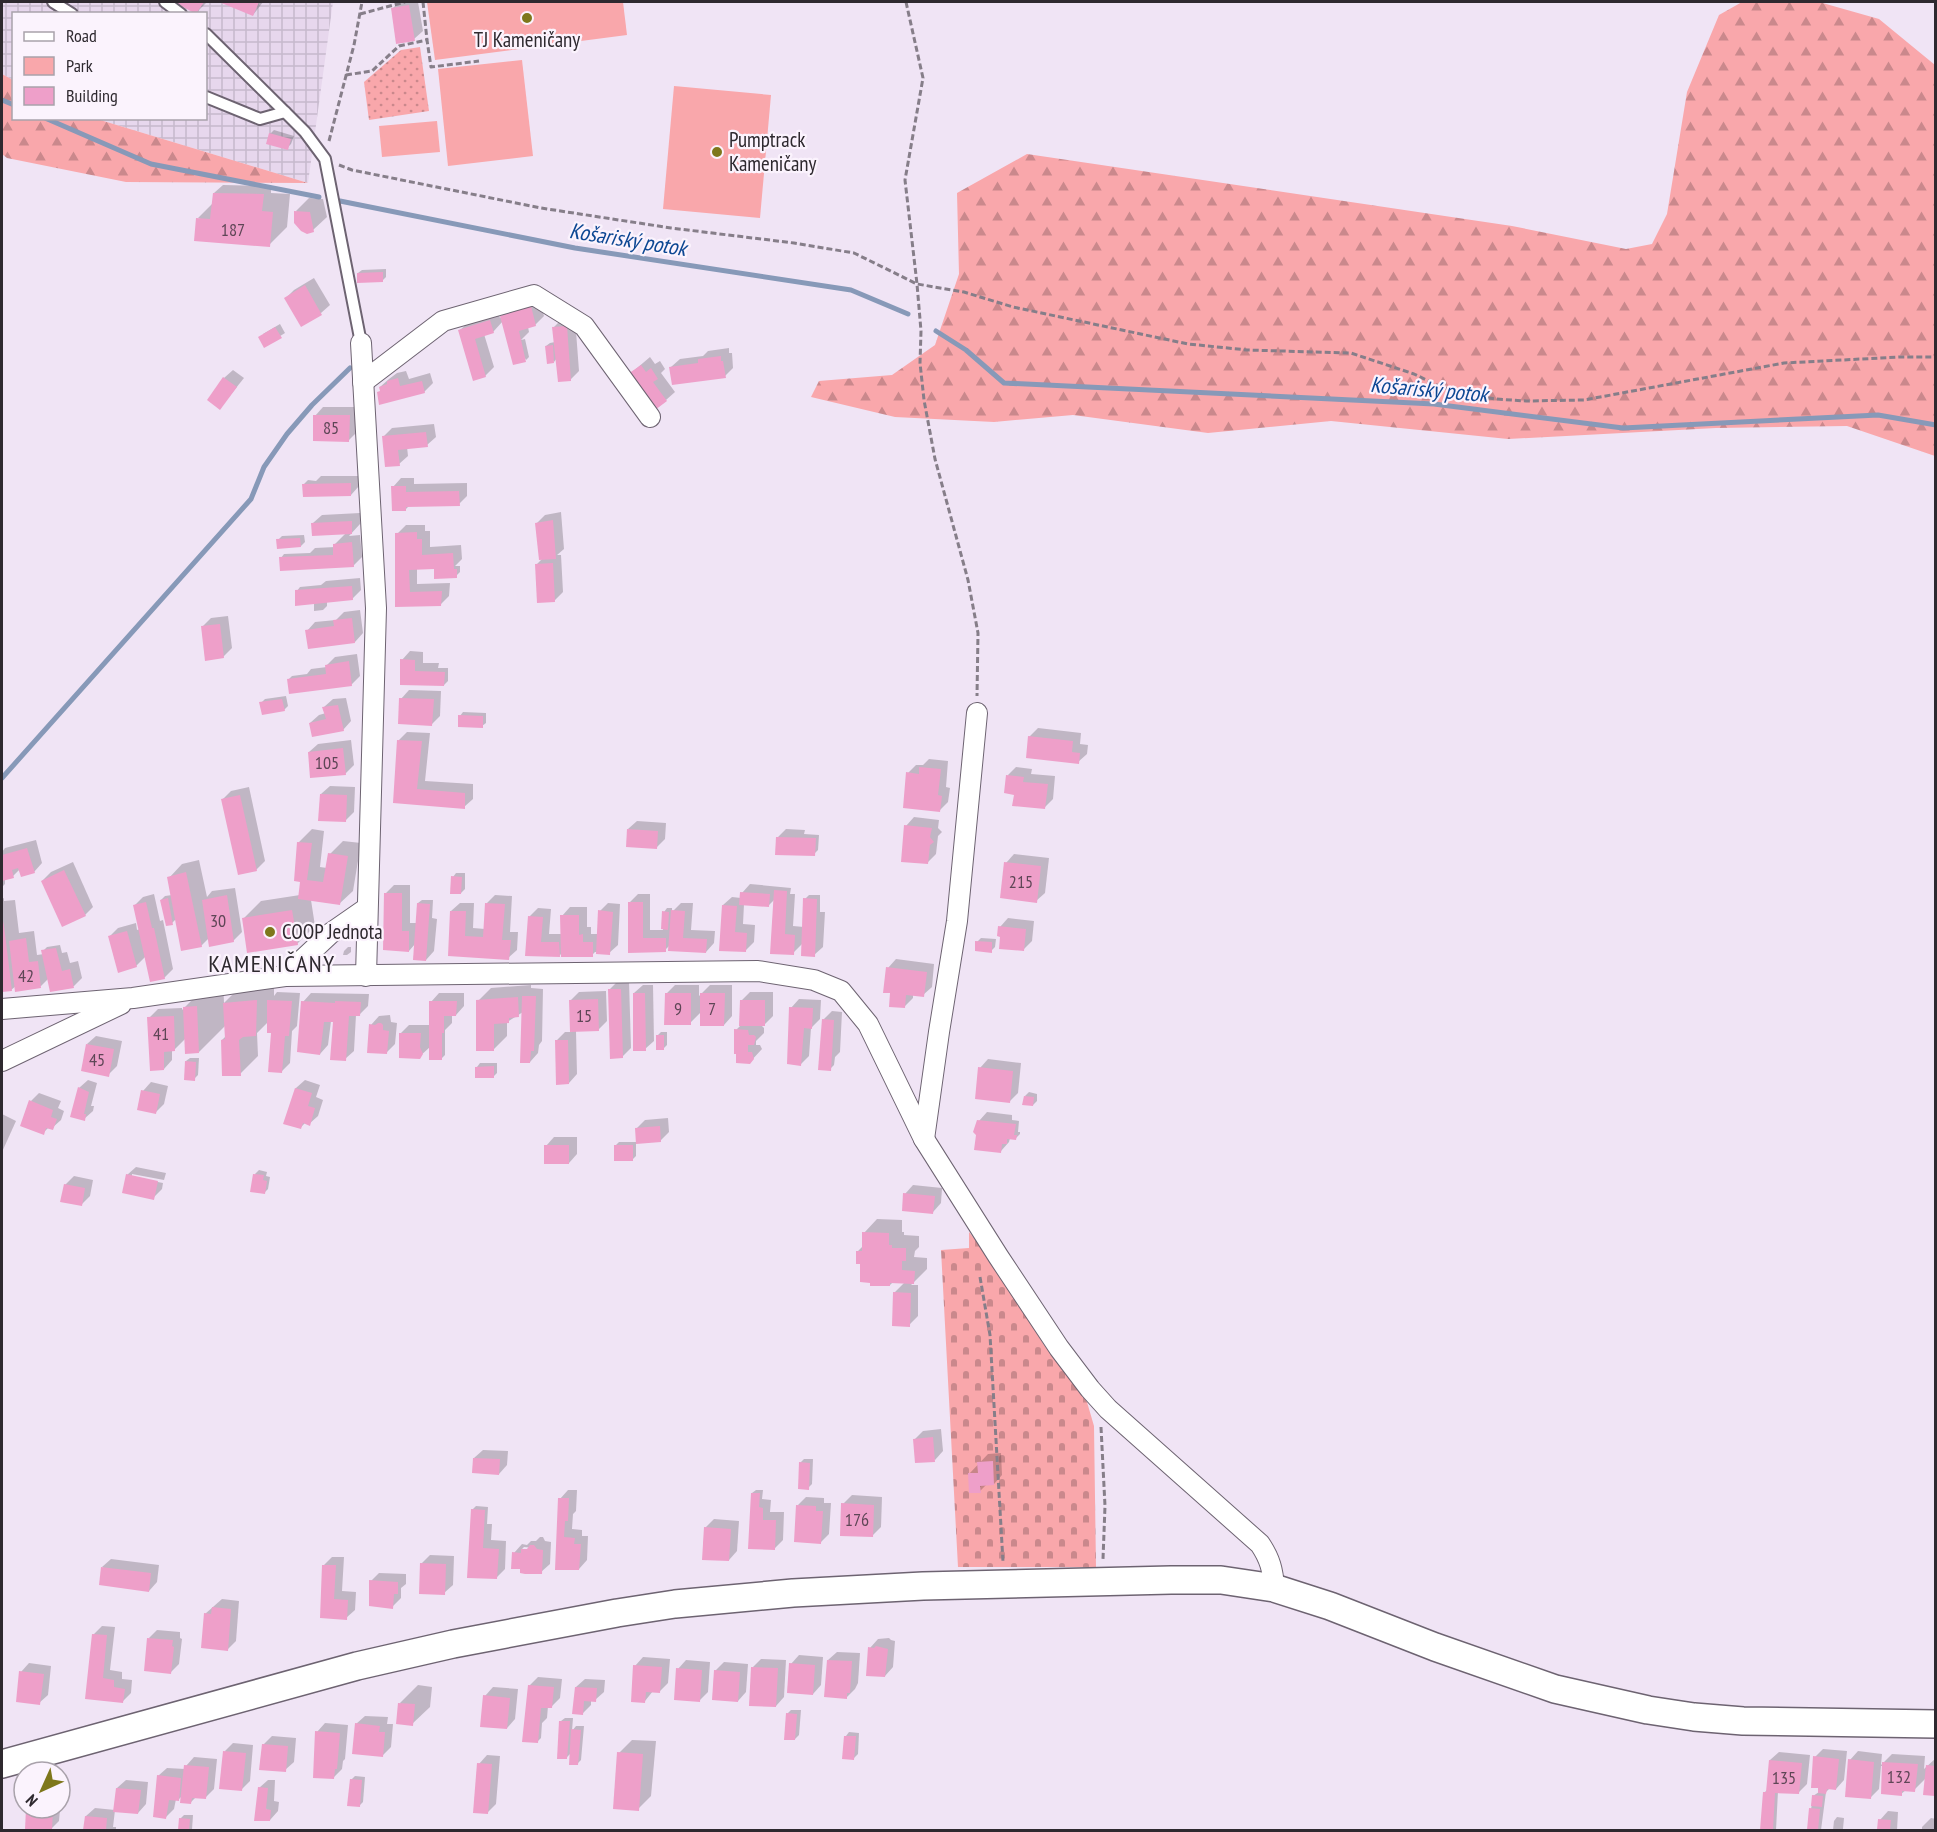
<svg xmlns="http://www.w3.org/2000/svg" width="1937" height="1832" font-family="'PT Sans Narrow',sans-serif">
<style>
.industrial{fill:url(#industrial-grid)}
.green{fill:#f9a7ab}
.forest{fill:url(#forest-firs)}
.cemetery{fill:url(#cemetery-stones)}
.park{fill:url(#park-dots)}
.shadow{fill:#0003;fill-rule:evenodd}
.lines{fill:none;stroke-linecap:round;stroke-linejoin:round}
.stream{stroke:#8799b8;stroke-width:5}
.building{fill:#ee9fc9}
.lane-casing{stroke:#6d6371;stroke-width:14}
.street-casing{stroke:#6d6371;stroke-width:22}
.secondary-casing{stroke:#6d6371;stroke-width:30}
.path{stroke:#867e89;stroke-width:3;stroke-dasharray:6 3;stroke-linecap:butt}
.lane{stroke:#fff;stroke-width:10}
.street{stroke:#fff;stroke-width:20}
.secondary{stroke:#fff;stroke-width:27}
.poi-dot{fill:#7e771b;stroke:#fbf3fd;stroke-width:2}
.labels{text-anchor:middle;stroke-width:4.5;stroke-linejoin:round;paint-order:stroke}
.number-label{font-size:18px;fill:#5e4656}
.poi-label{font-size:21px;fill:#2e292f;stroke:#fbf3fd;text-anchor:start}
.water-label{font-size:22px;font-style:italic;fill:#0d4793;stroke:#fbf3fd}
.quarter-label{font-size:24px;letter-spacing:1.5px;fill:#2e292f;stroke:#fbf3fd}
</style>
<defs>
<pattern id="industrial-grid" width="8" height="8" patternUnits="userSpaceOnUse" patternTransform="scale(1.5)"><rect width="8" height="8" fill="#e7d7ed"/><path d="M0 4h8M4 0v8" fill="none" stroke="#c6b9cc"/></pattern>
<pattern id="forest-firs" width="22" height="20" patternUnits="userSpaceOnUse" patternTransform="scale(1.5)"><rect width="22" height="20" fill="#f9a7ab"/><path d="M5 1l3.5 6h-7zM16 11l3.5 6h-7z" fill="#ca888c"/></pattern>
<pattern id="cemetery-stones" width="16" height="16" patternUnits="userSpaceOnUse" patternTransform="scale(1.5)"><rect width="16" height="16" fill="#f9a7ab"/><path d="M2 7V4a2 2 0 0 1 4 0v3zM10 15v-3a2 2 0 0 1 4 0v3z" fill="#ca888c"/></pattern>
<pattern id="park-dots" width="8" height="8" patternUnits="userSpaceOnUse" patternTransform="scale(1.5)"><rect width="8" height="8" fill="#f9a7ab"/><path d="M2 2h.1M6 6h.1" fill="none" stroke="#ca888c" stroke-width="1.8" stroke-linecap="round"/></pattern>
</defs>
<rect width="100%" height="100%" fill="#f0e4f5"/>
<polygon class="industrial" points="2,2 333,2 308,183 97,119 206,118 206,14 14,14 13,80 2,74"/>
<g class="green">
<polygon points="427,2 623,2 627,35 435,60"/>
<polygon points="522,60 533,156 448,166 438,69"/>
<polygon points="674,86 771,95 760,218 663,209"/>
<polygon points="437,121 440,152 382,157 379,126"/>
</g>
<g class="forest">
<polygon points="1742,2 1819,2 1879,19 1935,65 1935,456 1847,426 1716,428 1508,439 1331,421 1208,433 1073,415 994,422 895,417 811,397 819,381 892,375 935,345 959,274 957,193 1027,154 1512,226 1626,249 1652,244 1667,214 1687,92 1719,15"/>
<polygon points="2,74 13,80 14,118 97,119 308,183 126,182 7,158 2,154"/>
</g>
<polygon class="cemetery" points="969,1232 985,1252 1044,1345 1087,1402 1094,1426 1096,1567 958,1567 941,1250 969,1248"/>
<polygon class="park" points="420,47 429,111 369,120 364,82 401,50"/>
<g class="shadow">
<polygon points="177,2 207,2 196,13"/>
<polygon points="223,2 263,2 253,15"/>
<polygon points="399,2 418,2 423,31 414,39 393,8"/>
<polygon points="274,130 294,136 291,144 287,148 270,134"/>
<polygon points="223,185 271,186 271,193 290,194 287,227 269,245 198,218 213,203 214,193"/>
<polygon points="309,198 323,199 327,217 313,230 296,211"/>
<polygon points="386,269 386,277 382,281 358,273 362,270"/>
<polygon points="314,278 330,305 321,313 301,325 286,298 294,290"/>
<polygon points="539,299 544,316 535,325 528,327 529,332 521,340 525,339 529,357 526,360 503,321 493,332 484,334 494,367 485,376 460,330 469,322 498,312 500,318 510,308"/>
<polygon points="575,318 579,371 570,380 557,358 554,362 546,346 550,343 555,342 554,327 562,319"/>
<polygon points="280,324 285,333 264,346 263,334"/>
<polygon points="729,348 729,353 732,353 733,368 725,376 671,367 680,359 703,356 708,351"/>
<polygon points="650,357 655,364 660,361 665,369 661,373 675,392 666,400 630,374"/>
<polygon points="233,370 244,378 220,408 224,378"/>
<polygon points="406,371 409,379 430,373 433,383 424,392 381,390 380,387 389,379 397,373"/>
<polygon points="323,407 358,407 357,432 349,440 315,416"/>
<polygon points="434,424 436,437 427,445 407,447 408,456 399,464 383,437 392,428"/>
<polygon points="321,476 359,476 359,486 351,495 304,484 308,480 316,481"/>
<polygon points="401,478 414,478 414,484 467,483 467,496 459,504 410,505 406,509 393,487"/>
<polygon points="561,512 564,549 557,555 561,555 563,592 554,601 537,564 543,558 537,523 545,515"/>
<polygon points="360,513 360,524 349,536 360,535 362,557 353,566 281,558 284,554 310,553 315,548 335,547 334,545 346,533 313,523 322,515"/>
<polygon points="406,525 425,525 425,531 430,531 430,547 461,545 462,559 455,566 460,566 460,572 456,576 435,568 417,569 417,584 450,583 449,596 441,604 397,605 397,534"/>
<polygon points="304,535 305,542 301,546 278,540 282,536"/>
<polygon points="360,578 361,590 352,599 327,601 327,606 323,610 314,611 314,602 297,591 300,587 321,585 326,581"/>
<polygon points="360,610 363,633 355,642 307,631 315,622 336,620 344,612"/>
<polygon points="228,616 232,648 223,657 202,627 211,618"/>
<polygon points="410,651 423,652 423,663 439,663 438,668 448,668 448,681 444,685 401,684 402,660"/>
<polygon points="357,654 360,676 351,685 288,680 292,676 307,674 311,669 327,667 327,665 335,657"/>
<polygon points="409,690 441,691 440,716 432,724 401,699"/>
<polygon points="286,696 288,706 284,710 261,703 265,699"/>
<polygon points="346,698 351,721 343,730 310,723 319,715 326,713 324,707 333,699"/>
<polygon points="463,712 486,713 486,723 482,726 460,716"/>
<polygon points="1038,728 1081,733 1080,744 1088,745 1087,754 1078,762 1029,737"/>
<polygon points="407,732 430,733 425,781 473,784 473,799 464,807 395,801 399,740"/>
<polygon points="351,740 354,765 345,774 309,752 318,744"/>
<polygon points="929,759 948,761 946,787 950,788 948,802 940,810 908,773 916,765 923,765"/>
<polygon points="1016,767 1032,769 1031,774 1055,776 1053,799 1044,808 1015,793 1008,775"/>
<polygon points="330,786 355,787 354,812 345,821 321,794"/>
<polygon points="249,787 265,861 256,870 223,799 231,791"/>
<polygon points="914,817 939,820 938,828 942,832 938,836 936,854 927,863 906,826"/>
<polygon points="637,821 666,823 665,839 656,848 628,829"/>
<polygon points="312,829 324,831 320,867 327,868 330,854 343,841 361,843 353,891 339,904 311,900 315,926 297,944 243,919 261,901 300,895 302,880 298,843"/>
<polygon points="786,829 805,830 804,834 819,835 818,850 814,854 777,838"/>
<polygon points="36,840 42,863 34,872 20,869 13,876 5,879 5,884 2,887 2,852 5,848"/>
<polygon points="1014,854 1049,858 1045,893 1036,901 1006,863"/>
<polygon points="199,860 207,897 212,891 235,888 242,932 233,941 209,938 201,946 176,919 172,923 161,900 165,896 172,895 169,878 182,864"/>
<polygon points="73,862 93,907 85,915 42,881 51,872"/>
<polygon points="456,873 465,873 465,889 461,893 453,877"/>
<polygon points="750,884 791,888 790,894 795,894 793,926 804,927 805,899 809,895 820,895 820,912 825,912 823,947 814,955 803,943 793,953 771,952 774,900 768,906 744,904 743,924 755,925 754,942 745,951 720,950 723,905 732,897 741,898 742,893"/>
<polygon points="394,885 410,885 410,923 417,923 418,903 422,900 433,900 432,918 437,919 434,951 426,960 415,944 409,951 385,894"/>
<polygon points="154,894 160,921 163,920 173,969 164,978 146,956 136,966 110,936 118,928 136,923 137,930 140,929 135,905 143,897"/>
<polygon points="638,894 650,894 650,930 663,930 664,912 667,908 672,908 672,912 681,903 693,903 691,930 715,931 714,943 706,952 670,945 665,950 630,952 629,903"/>
<polygon points="495,895 512,896 510,932 518,932 517,950 508,958 449,955 451,911 460,903 474,903 473,928 485,929 487,903"/>
<polygon points="4,898 4,901 15,900 19,933 34,931 37,955 44,954 43,951 47,947 60,945 62,953 67,952 70,963 78,961 82,978 74,986 51,990 49,978 41,986 16,986 11,990 2,991 2,899"/>
<polygon points="608,903 620,904 618,945 609,953 595,952 592,955 562,953 559,956 527,954 530,916 538,908 551,909 549,934 562,934 562,916 570,907 587,907 587,927 591,927 591,934 598,934 600,911"/>
<polygon points="1008,918 1034,921 1032,941 1023,950 1000,927"/>
<polygon points="981,938 996,939 995,947 991,951 977,942"/>
<polygon points="348,947 351,947 351,952 347,955 343,955 344,951"/>
<polygon points="896,959 934,964 932,987 923,995 913,994 913,998 904,1007 892,992 888,968"/>
<polygon points="223,980 224,1003 242,985 274,983 274,996 277,992 300,993 297,1026 292,1031 290,1063 281,1072 272,1032 268,1022 257,1033 258,1056 240,1074 222,1040 226,1036 226,1025 199,1052 185,1039 175,1049 172,1050 172,1060 164,1069 149,1018 158,1009 182,1008 182,1010 211,981"/>
<polygon points="618,981 629,981 631,1048 622,1057 609,990"/>
<polygon points="531,985 531,988 543,989 542,1041 539,1045 538,1053 530,1062 523,1012 507,1022 507,1036 494,1049 478,1001 491,988"/>
<polygon points="643,985 653,985 654,1041 645,1049 634,993"/>
<polygon points="675,985 699,985 699,996 710,985 732,985 732,1016 724,1025 701,1012 690,1023 666,994"/>
<polygon points="606,991 607,1021 598,1030 576,1031 577,1074 569,1083 556,1041 565,1032 572,1032 571,1000 579,992"/>
<polygon points="750,992 773,992 773,1016 764,1025 761,1025 764,1028 764,1033 756,1041 756,1045 760,1045 762,1049 750,1062 736,1030 741,1025 741,1001"/>
<polygon points="311,993 369,994 368,1006 359,1015 356,1015 354,1051 345,1059 335,1021 331,1021 328,1045 320,1054 303,1002"/>
<polygon points="439,993 464,993 464,1006 456,1015 452,1015 452,1023 445,1030 445,1055 441,1059 430,1047 419,1057 401,1033 409,1025 430,1025 431,1002"/>
<polygon points="799,999 821,1000 820,1019 811,1028 809,1056 801,1064 791,1008"/>
<polygon points="832,1011 842,1012 840,1052 835,1057 834,1065 830,1069 823,1020"/>
<polygon points="390,1015 391,1022 397,1023 395,1044 386,1053 371,1025 379,1016"/>
<polygon points="661,1032 667,1032 667,1045 663,1049 657,1036"/>
<polygon points="96,1036 122,1041 117,1066 108,1075 87,1044"/>
<polygon points="190,1058 199,1058 198,1075 194,1079 186,1061"/>
<polygon points="988,1059 1021,1063 1018,1093 1009,1102 980,1068"/>
<polygon points="480,1063 497,1063 497,1073 493,1077 477,1067"/>
<polygon points="88,1080 97,1083 91,1106 94,1106 93,1111 84,1119 79,1088"/>
<polygon points="305,1080 320,1085 316,1097 323,1100 318,1116 309,1124 305,1123 300,1128 285,1123 296,1088"/>
<polygon points="151,1082 168,1086 164,1104 155,1113 143,1091"/>
<polygon points="1029,1092 1037,1094 1037,1101 1033,1105 1025,1096"/>
<polygon points="39,1093 61,1101 58,1108 64,1111 61,1120 52,1128 49,1127 43,1133 31,1101"/>
<polygon points="987,1112 1012,1115 1012,1120 1019,1121 1018,1132 1020,1132 1020,1134 1016,1138 1010,1138 1009,1142 1001,1151 977,1134 979,1121"/>
<polygon points="2,1114 16,1121 2,1152"/>
<polygon points="668,1118 669,1132 660,1141 636,1143 636,1156 632,1160 615,1146 619,1142 638,1142 637,1128 645,1120"/>
<polygon points="554,1137 577,1137 577,1154 569,1163 546,1146"/>
<polygon points="136,1167 166,1173 164,1180 132,1174 132,1177 163,1183 162,1189 153,1198 127,1175"/>
<polygon points="259,1170 267,1172 266,1176 270,1177 268,1189 264,1193 255,1174"/>
<polygon points="74,1176 93,1180 90,1196 81,1205 65,1185"/>
<polygon points="913,1185 942,1188 941,1203 933,1212 905,1194"/>
<polygon points="877,1219 902,1220 902,1232 904,1232 904,1235 919,1236 919,1247 915,1251 914,1257 927,1258 927,1269 911,1285 918,1285 918,1316 909,1325 894,1293 905,1282 893,1282 890,1285 862,1263 858,1251 863,1246 864,1233"/>
<polygon points="941,1429 943,1451 935,1460 914,1440 923,1431"/>
<polygon points="483,1450 508,1451 507,1465 499,1474 474,1458"/>
<polygon points="1001,1453 1002,1475 994,1484 987,1484 980,1491 969,1474 988,1454"/>
<polygon points="804,1459 813,1459 812,1484 808,1488 800,1463"/>
<polygon points="568,1490 577,1490 576,1511 573,1514 572,1529 582,1530 582,1536 588,1536 587,1560 579,1569 556,1568 560,1499"/>
<polygon points="756,1490 763,1490 762,1499 771,1500 770,1512 784,1512 783,1540 774,1549 752,1493"/>
<polygon points="852,1495 882,1497 881,1527 873,1535 843,1504"/>
<polygon points="806,1497 824,1498 824,1503 831,1503 829,1534 821,1542 798,1505"/>
<polygon points="476,1506 488,1507 487,1524 492,1524 491,1540 506,1541 505,1569 496,1578 469,1576 472,1510"/>
<polygon points="714,1519 739,1521 737,1551 729,1560 705,1528"/>
<path d="M540,1537h3l2,4 6,1 -1,22 -9,8 -27,-19 8,-9 5,1 4,-4h5zM524,1547l10,1v3l-13,-1z"/>
<polygon points="430,1555 454,1556 453,1585 444,1593 421,1564"/>
<polygon points="332,1557 344,1557 342,1591 356,1592 355,1610 346,1618 322,1617 324,1565"/>
<polygon points="111,1559 159,1565 157,1582 149,1591 102,1567"/>
<polygon points="379,1573 406,1574 406,1584 401,1588 401,1598 392,1607 371,1581"/>
<polygon points="222,1599 239,1601 236,1641 228,1649 205,1614"/>
<polygon points="102,1626 115,1627 110,1670 122,1672 122,1679 132,1680 131,1693 122,1702 86,1698 93,1635"/>
<polygon points="157,1630 180,1632 180,1638 182,1639 179,1664 171,1672 149,1638"/>
<polygon points="889,1638 891,1640 895,1641 893,1667 885,1676 870,1648 878,1639"/>
<polygon points="837,1652 860,1653 858,1683 855,1689 847,1697 828,1660"/>
<polygon points="799,1655 823,1657 821,1685 813,1694 791,1664"/>
<polygon points="643,1657 670,1659 668,1683 659,1692 653,1691 645,1701 635,1666"/>
<polygon points="761,1659 786,1660 784,1697 776,1706 753,1667"/>
<polygon points="686,1660 710,1662 708,1692 699,1701 678,1669"/>
<polygon points="724,1662 748,1664 746,1692 738,1701 715,1671"/>
<polygon points="29,1663 51,1666 48,1695 39,1703 21,1672"/>
<polygon points="538,1677 562,1679 560,1698 551,1707 548,1706 547,1718 542,1723 541,1738 537,1742 529,1686"/>
<polygon points="585,1679 605,1680 604,1692 595,1700 591,1700 591,1705 582,1714 576,1687"/>
<polygon points="418,1685 432,1687 430,1707 412,1724 400,1703"/>
<polygon points="493,1687 518,1689 515,1719 507,1728 485,1696"/>
<polygon points="791,1710 801,1710 799,1735 795,1739 787,1714"/>
<polygon points="365,1716 388,1717 387,1724 393,1724 391,1747 382,1756 356,1724"/>
<polygon points="565,1718 573,1718 572,1731 576,1726 584,1726 581,1760 577,1764 571,1753 566,1758 561,1721"/>
<polygon points="325,1723 348,1725 345,1759 343,1761 342,1769 333,1778 317,1732"/>
<polygon points="849,1732 859,1733 858,1754 854,1758 846,1736"/>
<polygon points="272,1736 296,1738 294,1762 285,1770 263,1745"/>
<polygon points="632,1740 656,1741 651,1796 638,1809 619,1753"/>
<polygon points="233,1743 253,1745 250,1781 241,1790 225,1751"/>
<polygon points="1823,1749 1847,1751 1844,1780 1836,1789 1830,1788 1826,1792 1821,1830 1808,1830 1813,1796 1819,1792 1815,1757"/>
<polygon points="1858,1751 1882,1754 1881,1765 1892,1754 1925,1756 1924,1769 1936,1758 1936,1795 1925,1794 1926,1778 1914,1790 1906,1790 1901,1794 1883,1766 1881,1766 1879,1789 1870,1798 1850,1760"/>
<polygon points="1779,1752 1810,1755 1807,1784 1798,1793 1778,1791 1776,1830 1761,1830 1764,1793 1768,1789 1770,1760"/>
<polygon points="487,1755 500,1756 496,1804 487,1813 479,1764"/>
<polygon points="194,1757 217,1759 214,1789 206,1797 196,1797 191,1802 183,1795 178,1800 176,1799 174,1809 166,1817 158,1776 167,1768 185,1769 186,1766"/>
<polygon points="355,1776 365,1777 363,1802 359,1806 351,1780"/>
<polygon points="126,1780 148,1782 146,1804 138,1813 115,1810 113,1827 116,1827 116,1830 85,1830 86,1816 95,1808 115,1810 117,1788"/>
<polygon points="268,1780 275,1780 274,1801 279,1802 278,1811 270,1820 259,1788"/>
<polygon points="60,1797 61,1798 59,1821 51,1829 26,1830 28,1808 60,1808"/>
<polygon points="1888,1811 1898,1812 1897,1830 1879,1830 1880,1820"/>
<polygon points="184,1815 193,1815 192,1830 179,1830 180,1819"/>
<polygon points="1837,1817 1844,1818 1843,1829 1833,1830 1834,1821"/>
<polygon points="1931,1818 1936,1819 1936,1830 1922,1830 1922,1827"/>
</g>
<g class="lines">
<g class="stream">
<polyline points="2,100 14,105"/>
<polyline points="45,118 151,164 319,197"/>
<polyline points="340,201 575,248 851,290 908,314"/>
<polyline points="936,331 966,350 1004,383 1434,404 1623,428 1878,415 1936,425"/>
<polyline points="2,778 251,499 264,467 287,434 312,405 350,368"/>
</g>
</g>
<g class="building">
<polygon points="174,2 204,2 196,14"/>
<polygon points="219,2 259,2 253,16"/>
<polygon points="409,5 415,41 396,44 391,8"/>
<polygon points="269,133 291,139 288,150 266,144"/>
<polygon points="213,193 264,194 262,211 273,212 270,247 194,241 196,218 210,219"/>
<polygon points="294,211 310,212 314,232 307,234 301,231 294,223"/>
<polygon points="383,272 383,282 357,283 357,273"/>
<polygon points="305,285 322,315 301,327 284,298"/>
<polygon points="531,306 536,326 519,331 526,362 513,365 500,316"/>
<polygon points="490,320 494,333 475,339 486,377 473,381 458,330"/>
<polygon points="567,326 571,381 558,382 552,327"/>
<polygon points="275,327 282,338 264,348 258,337"/>
<polygon points="553,345 554,363 547,364 545,346"/>
<polygon points="721,356 721,361 723,361 726,378 672,385 669,367 698,363 698,359"/>
<polygon points="641,365 646,372 651,368 658,379 653,382 667,401 655,410 628,374"/>
<polygon points="223,377 237,387 220,410 207,400"/>
<polygon points="398,378 400,386 422,381 425,393 379,405 377,392 380,391 379,387 387,384 387,381"/>
<polygon points="313,415 350,415 349,442 313,441"/>
<polygon points="426,432 428,447 398,450 400,466 385,467 382,436"/>
<polygon points="351,483 351,496 303,497 302,484"/>
<polygon points="391,486 406,486 406,492 459,491 460,506 406,507 406,511 392,511"/>
<polygon points="553,520 556,559 539,560 535,523"/>
<polygon points="352,521 352,534 312,536 311,523"/>
<polygon points="417,532 417,539 422,539 422,555 453,553 454,569 457,569 457,578 434,579 434,569 409,570 410,592 442,591 441,606 395,607 395,533"/>
<polygon points="300,538 301,547 277,549 276,539"/>
<polygon points="352,542 354,567 280,571 279,557 333,555 333,544"/>
<polygon points="553,563 555,602 537,603 535,564"/>
<polygon points="352,586 353,600 295,606 295,590"/>
<polygon points="352,618 355,643 308,649 305,630 334,626 333,620"/>
<polygon points="220,624 224,658 205,661 201,626"/>
<polygon points="400,659 415,660 415,671 445,672 444,686 400,685"/>
<polygon points="349,661 352,686 289,694 287,679 326,674 325,665"/>
<polygon points="399,698 434,699 432,726 398,724"/>
<polygon points="282,699 285,711 262,715 259,702"/>
<polygon points="338,705 344,731 312,737 309,723 326,719 322,707"/>
<polygon points="458,715 483,716 483,728 458,727"/>
<polygon points="1028,736 1073,741 1072,752 1080,753 1079,764 1026,758"/>
<polygon points="397,740 422,741 417,789 465,793 465,809 393,803"/>
<polygon points="343,748 346,775 310,778 308,752"/>
<polygon points="919,767 941,769 938,795 942,796 940,812 903,808 906,772 919,774"/>
<polygon points="1006,775 1024,777 1023,782 1048,784 1045,809 1012,806 1014,795 1004,793"/>
<polygon points="320,794 347,795 346,822 318,821"/>
<polygon points="240,795 257,871 238,875 221,799"/>
<polygon points="904,825 932,828 930,837 934,842 930,845 928,864 901,862"/>
<polygon points="627,829 658,831 657,849 626,847"/>
<polygon points="776,837 816,838 815,856 775,855"/>
<polygon points="297,842 312,843 307,880 323,882 328,853 348,856 340,905 298,899 300,882 294,881"/>
<polygon points="27,848 35,873 21,877 18,868 12,870 14,878 2,881 2,855"/>
<polygon points="1004,862 1041,866 1037,903 1000,898"/>
<polygon points="64,870 86,916 62,927 41,881"/>
<polygon points="186,872 202,947 181,951 167,877"/>
<polygon points="451,876 462,877 461,894 450,894"/>
<polygon points="774,890 787,891 785,934 795,935 794,955 770,954"/>
<polygon points="740,892 770,894 769,907 739,905"/>
<polygon points="384,893 402,893 402,931 409,931 409,952 383,950"/>
<polygon points="227,895 234,942 209,947 202,900"/>
<polygon points="168,898 173,925 166,926 160,900"/>
<polygon points="803,898 817,899 815,957 801,956"/>
<polygon points="146,902 152,928 154,928 165,979 150,982 133,905"/>
<polygon points="628,902 643,902 643,938 666,938 666,952 628,953"/>
<polygon points="417,903 430,904 426,961 413,960"/>
<polygon points="485,903 505,904 502,940 511,940 509,960 448,956 450,911 466,911 465,936 483,937"/>
<polygon points="722,905 737,906 735,932 747,933 746,952 719,951"/>
<polygon points="292,910 298,945 247,953 242,918"/>
<polygon points="598,910 613,912 610,955 596,954"/>
<polygon points="671,910 685,911 683,938 707,939 706,953 668,951"/>
<polygon points="662,911 669,912 668,930 661,929"/>
<polygon points="560,915 579,915 579,935 583,934 583,942 593,942 593,957 561,957"/>
<polygon points="2,916 4,926 12,991 2,992"/>
<polygon points="528,916 543,917 541,942 559,942 560,957 525,956"/>
<polygon points="998,926 1026,929 1024,951 999,949 1000,937 997,936"/>
<polygon points="127,931 137,967 118,973 108,936"/>
<polygon points="26,938 29,962 38,961 41,988 15,992 9,941"/>
<polygon points="975,941 992,942 992,953 975,951"/>
<polygon points="56,948 62,971 70,969 74,988 50,992 41,950"/>
<polygon points="886,967 927,972 924,997 906,995 905,1008 889,1007 890,993 883,993"/>
<polygon points="608,989 621,989 623,1058 610,1059"/>
<polygon points="633,993 645,993 646,1051 633,1051"/>
<polygon points="665,993 691,993 691,1025 664,1025"/>
<polygon points="700,993 725,993 724,1026 700,1026"/>
<polygon points="522,996 536,996 534,1051 531,1051 530,1063 520,1063"/>
<polygon points="518,997 519,1017 509,1018 509,1023 494,1024 494,1051 476,1051 476,1000"/>
<polygon points="598,999 599,1031 570,1032 569,1000"/>
<polygon points="257,1000 256,1036 243,1037 239,1040 241,1076 222,1076 221,1040 225,1039 223,1003"/>
<polygon points="267,1000 292,1001 289,1036 285,1036 282,1073 268,1072 271,1033 267,1033"/>
<polygon points="740,1000 765,1000 765,1026 739,1026"/>
<polygon points="301,1001 335,1003 335,1001 361,1002 360,1016 349,1016 346,1061 330,1060 333,1022 324,1022 320,1055 297,1052"/>
<polygon points="429,1001 457,1001 456,1016 444,1016 444,1033 442,1033 442,1060 429,1060"/>
<polygon points="197,1006 199,1053 185,1054 183,1007"/>
<polygon points="789,1007 813,1008 812,1029 804,1028 801,1066 787,1064"/>
<polygon points="174,1016 175,1051 164,1052 164,1070 150,1071 147,1017"/>
<polygon points="822,1019 834,1020 831,1071 818,1070"/>
<polygon points="378,1023 381,1023 383,1025 383,1030 389,1031 387,1054 367,1053 369,1024 375,1025"/>
<polygon points="734,1029 748,1030 749,1035 754,1035 756,1037 754,1045 748,1045 748,1052 752,1052 754,1059 750,1064 736,1063 736,1054 734,1054"/>
<polygon points="399,1033 421,1033 420,1047 423,1054 420,1059 399,1058"/>
<rect x="656" y="1035" width="8" height="15"/>
<polygon points="555,1040 568,1040 569,1084 556,1085"/>
<polygon points="86,1044 114,1049 109,1077 81,1071"/>
<polygon points="185,1061 196,1062 195,1081 184,1080"/>
<polygon points="494,1066 494,1078 475,1078 475,1067"/>
<polygon points="978,1067 1013,1071 1010,1103 975,1099"/>
<polygon points="78,1087 89,1092 84,1114 86,1114 85,1121 70,1117"/>
<polygon points="295,1088 312,1093 308,1106 315,1108 310,1126 303,1123 301,1129 283,1124"/>
<polygon points="141,1090 160,1094 156,1114 137,1110"/>
<polygon points="1024,1096 1034,1097 1033,1106 1022,1105"/>
<polygon points="29,1100 53,1110 51,1117 57,1119 53,1130 46,1128 44,1135 20,1126"/>
<polygon points="977,1120 1016,1124 1014,1135 1017,1135 1016,1140 1007,1139 1007,1144 1002,1144 1001,1153 974,1150 976,1135 973,1132"/>
<polygon points="660,1126 661,1142 636,1144 635,1128"/>
<rect x="544" y="1145" width="25" height="19"/>
<rect x="614" y="1145" width="19" height="16"/>
<polygon points="126,1174 158,1181 154,1200 122,1193"/>
<polygon points="253,1174 264,1175 263,1180 267,1181 265,1194 250,1192"/>
<polygon points="64,1184 85,1188 82,1206 60,1202"/>
<polygon points="903,1193 935,1196 933,1214 902,1211"/>
<polygon points="862,1232 889,1233 889,1245 892,1245 892,1248 906,1248 906,1261 902,1261 902,1270 915,1271 914,1284 890,1283 890,1286 870,1286 870,1283 860,1282 860,1264 856,1264 856,1251 862,1251"/>
<polygon points="893,1292 911,1293 910,1327 892,1326"/>
<polygon points="933,1437 935,1462 915,1463 913,1439"/>
<polygon points="473,1458 500,1459 499,1475 472,1473"/>
<polygon points="993,1461 994,1485 980,1486 981,1493 969,1493 968,1473 978,1473 977,1462"/>
<polygon points="799,1462 810,1463 809,1490 798,1489"/>
<polygon points="751,1493 760,1493 759,1507 763,1508 763,1520 776,1520 775,1550 748,1549"/>
<polygon points="558,1498 569,1498 568,1521 565,1521 564,1537 575,1538 574,1544 581,1544 579,1570 555,1570"/>
<polygon points="841,1503 874,1505 873,1537 840,1536"/>
<polygon points="796,1505 816,1506 816,1511 823,1511 821,1544 794,1542"/>
<polygon points="471,1509 485,1510 483,1548 499,1549 497,1579 467,1578"/>
<polygon points="704,1527 731,1529 729,1561 702,1560"/>
<polygon points="530,1545 534,1545 537,1549 543,1550 542,1574 525,1574 520,1573 520,1569 511,1569 512,1552 521,1553 521,1549 527,1549"/>
<polygon points="420,1563 446,1564 445,1595 419,1594"/>
<polygon points="322,1565 336,1565 334,1599 348,1600 347,1620 320,1618"/>
<polygon points="101,1567 151,1573 149,1592 99,1585"/>
<polygon points="369,1580 398,1582 398,1594 394,1594 393,1609 369,1606"/>
<polygon points="212,1607 231,1609 228,1651 201,1648 204,1613 211,1614"/>
<polygon points="92,1634 107,1635 103,1678 114,1680 114,1687 125,1689 123,1703 85,1699"/>
<polygon points="147,1638 173,1640 172,1646 174,1647 171,1674 144,1671"/>
<polygon points="876,1646 888,1649 885,1677 866,1676 868,1647 874,1648"/>
<polygon points="827,1660 852,1661 850,1693 847,1693 847,1699 824,1697"/>
<polygon points="789,1663 815,1665 813,1695 787,1693"/>
<polygon points="633,1665 662,1667 660,1693 646,1692 645,1703 631,1702"/>
<polygon points="751,1667 778,1668 776,1707 749,1706"/>
<polygon points="676,1668 702,1670 700,1702 674,1700"/>
<polygon points="714,1670 740,1672 738,1702 712,1700"/>
<polygon points="19,1671 44,1674 40,1705 16,1702"/>
<polygon points="528,1685 554,1687 552,1708 541,1708 538,1743 522,1742"/>
<polygon points="575,1687 597,1688 596,1702 584,1701 583,1715 572,1714"/>
<polygon points="483,1695 510,1698 507,1729 480,1727"/>
<polygon points="398,1703 415,1704 413,1726 396,1724"/>
<polygon points="786,1713 797,1714 795,1740 784,1740"/>
<polygon points="559,1721 570,1721 567,1759 557,1759"/>
<polygon points="355,1723 380,1726 379,1732 385,1732 383,1757 352,1754"/>
<polygon points="571,1729 581,1730 578,1765 569,1765"/>
<polygon points="315,1731 340,1733 337,1769 335,1769 334,1779 313,1778"/>
<polygon points="844,1736 856,1736 854,1760 842,1759"/>
<polygon points="262,1744 288,1746 286,1772 259,1770"/>
<polygon points="223,1751 246,1753 242,1791 219,1789"/>
<polygon points="617,1752 643,1754 639,1811 613,1809"/>
<polygon points="1813,1756 1839,1759 1836,1790 1827,1789 1826,1794 1818,1793 1818,1788 1811,1788"/>
<polygon points="1848,1759 1874,1762 1871,1799 1845,1797"/>
<polygon points="1769,1760 1802,1763 1799,1794 1775,1793 1773,1830 1760,1830 1763,1792 1766,1792"/>
<polygon points="1882,1762 1918,1764 1915,1792 1902,1791 1902,1796 1881,1794"/>
<polygon points="477,1763 492,1764 488,1814 473,1813"/>
<polygon points="184,1765 209,1767 206,1799 192,1798 191,1804 180,1803"/>
<polygon points="1926,1765 1935,1766 1935,1796 1923,1795"/>
<polygon points="157,1775 181,1778 179,1801 169,1800 166,1819 153,1817"/>
<polygon points="350,1779 362,1780 360,1807 347,1806"/>
<polygon points="258,1787 268,1788 266,1809 271,1810 270,1821 254,1821"/>
<polygon points="116,1788 141,1790 138,1814 113,1812"/>
<polygon points="1812,1795 1823,1796 1822,1807 1811,1806"/>
<polygon points="26,1808 53,1808 52,1830 25,1830"/>
<polygon points="1809,1808 1820,1809 1818,1830 1807,1830"/>
<polygon points="85,1816 107,1818 106,1830 83,1830"/>
<polygon points="179,1818 190,1819 189,1830 178,1830"/>
<polygon points="1878,1819 1891,1820 1890,1830 1877,1830"/>
</g>
<g class="lines">
<g class="lane-casing">
<g id="lane">
<polyline points="53,2 72,14"/>
<polyline points="165,2 181,14"/>
<polyline points="206,34 285,112"/>
<polyline points="206,97 260,119 285,112 305,132 325,159 361,343"/>
</g>
</g>
<g class="street-casing">
<g id="street">
<polyline points="361,343 376,608 366,976"/>
<polyline points="363,382 443,321 534,295 584,326 650,417"/>
<polyline points="285,976 331,933 367,908"/>
<path d="M2,1009l131,-11 152,-22 473,-5 56,9 27,11 27,33 56,115 74,117 61,92 31,41 18,20 152,135c10,15 13,26 14,44"/>
<polyline points="2,1061 121,1004"/>
<polyline points="924,1139 939,1032 957,921 977,713"/>
</g>
</g>
<g class="secondary-casing">
<polyline id="secondary" points="2,1764 357,1666 453,1644 617,1613 675,1604 793,1593 923,1586 1171,1580 1221,1580 1274,1588 1330,1606 1435,1647 1555,1689 1648,1710 1694,1717 1743,1721 1936,1724"/>
</g>
<g class="path">
<polyline points="423,2 427,40"/>
<polyline points="906,2 923,78 905,180 917,284 921,331 920,363 924,400 935,459 968,580 978,633 977,696"/>
<polyline points="360,14 405,2"/>
<polyline points="346,75 372,71 399,46 427,40 431,67 479,61"/>
<polyline points="329,141 354,45 362,2"/>
<polyline points="339,165 352,170 541,208 671,228 794,243 854,253 917,284 964,292 1013,307 1188,344 1247,350 1351,353 1414,374 1439,386 1469,395 1496,399 1526,401 1584,400 1784,363 1900,357 1936,357"/>
<polyline points="980,1277 990,1335 1003,1562"/>
<polyline points="1101,1427 1105,1506 1103,1559"/>
</g>
<use href="#lane" class="lane"/>
<use href="#street" class="street"/>
<use href="#secondary" class="secondary"/>
</g>
<g class="poi-dot">
<circle cx="527" cy="18" r="6"/>
<circle cx="717" cy="152" r="6"/>
<circle cx="270" cy="932" r="6"/>
</g>
<g class="labels">
<g class="number-label">
<text x="233" y="236">187</text>
<text x="331" y="434">85</text>
<text x="327" y="769">105</text>
<text x="1021" y="888">215</text>
<text x="218" y="927">30</text>
<text x="26" y="982">42</text>
<text x="678" y="1015">9</text>
<text x="712" y="1015">7</text>
<text x="584" y="1022">15</text>
<text x="161" y="1040">41</text>
<text x="97" y="1066">45</text>
<text x="857" y="1526">176</text>
<text x="1899" y="1783">132</text>
<text x="1784" y="1784">135</text>
</g>
<g class="poi-label">
<text x="527" y="47" text-anchor="middle">TJ Kameničany</text>
<text x="729" y="147">Pumptrack<tspan x="729" dy="24">Kameničany</tspan></text>
<text x="282" y="939">COOP Jednota</text>
</g>
<g class="water-label">
<text transform="translate(628 239) rotate(9)" y="8">Košariský potok</text>
<text transform="translate(1429 389) rotate(5)" y="8">Košariský potok</text>
</g>
<g class="quarter-label">
<text x="272" y="972">KAMENIČANY</text>
</g>
</g>
<rect width="1937" height="1832" fill="none" stroke="#2e292f" stroke-width="6"/>
<rect x="12" y="12" width="195" height="108" fill="#fbf3fd" stroke="#a9a2ab" stroke-width="1.5"/>
<rect x="24" y="32" width="30" height="9" fill="#ffffff" stroke="#a9a2ab" stroke-width="1.5"/>
<text x="66" y="42" font-size="18" fill="#2e292f">Road</text>
<rect x="24" y="57" width="30" height="18" fill="#f9a7ab" stroke="#a9a2ab" stroke-width="1.5"/>
<text x="66" y="72" font-size="18" fill="#2e292f">Park</text>
<rect x="24" y="87" width="30" height="18" fill="#ee9fc9" stroke="#a9a2ab" stroke-width="1.5"/>
<text x="66" y="102" font-size="18" fill="#2e292f">Building</text>
<g transform="translate(42 1790) rotate(225)"><circle r="28" fill="#fbf3fd" stroke="#a9a2ab" stroke-width="1.5"/>
<path d="M0-4.5L10 22L0 15L-10 22Z" fill="#7e771b"/>
<text y="-9" font-size="16" font-weight="bold" text-anchor="middle" fill="#2e292f">N</text>
</g>
</svg>
